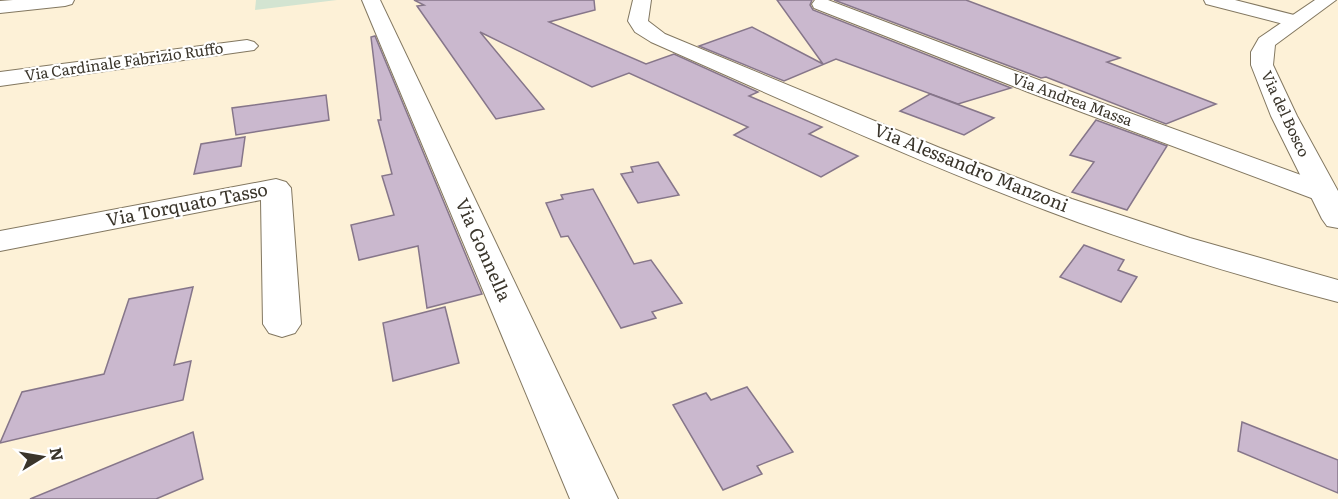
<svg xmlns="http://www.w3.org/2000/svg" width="1338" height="499" font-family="Literata,serif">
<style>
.green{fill:#d3e4d1}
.building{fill:#cab8ce;stroke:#86768a;stroke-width:1.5}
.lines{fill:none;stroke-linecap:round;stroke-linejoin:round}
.street-casing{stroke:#827760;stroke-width:2}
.secondary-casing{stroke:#827760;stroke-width:2}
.street{fill:#fff;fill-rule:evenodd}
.secondary{fill:#fff;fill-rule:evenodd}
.labels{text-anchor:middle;stroke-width:4.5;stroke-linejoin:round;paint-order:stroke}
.far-street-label{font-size:15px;fill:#3a352b;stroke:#fff}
.street-label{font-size:18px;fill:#3a352b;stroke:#fff}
</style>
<rect width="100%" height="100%" fill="#fdf1d7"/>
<polygon class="green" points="256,0 337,0 255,10"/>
<g class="building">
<polygon points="414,0 594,0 595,10 549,22 646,64 674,54 758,92 749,96 822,127 809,134 858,156 821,177 734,135 748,127 629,73 592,87 480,32 544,109 496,119 417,6 424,5"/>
<polygon points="777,0 812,0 810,5 813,10 1011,88 958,104 836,59 784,81 699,46 752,27 823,64"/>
<polygon points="834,0 966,0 1120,58 1107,62 1216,104 1166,124 1046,77 1041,78"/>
<polygon points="375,36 482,294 427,308 418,246 359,260 351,225 394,215 382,176 392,174 378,120 381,120 371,37"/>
<polygon points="930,94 994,118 964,135 900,111"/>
<polygon points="326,95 329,120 236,135 232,108"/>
<polygon points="1096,120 1167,146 1127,210 1072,192 1094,162 1070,155"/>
<polygon points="245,137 241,166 194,174 201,144"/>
<polygon points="658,162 679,195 638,203 621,174 633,172 631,167"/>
<polygon points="593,189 634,264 651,260 682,303 652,312 656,318 621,328 568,236 561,237 546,203 563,199 561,195"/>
<polygon points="1084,245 1124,260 1118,270 1137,277 1121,302 1060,277"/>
<polygon points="193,287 174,365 191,361 183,400 0,443 22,392 104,374 129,299"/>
<polygon points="445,307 459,363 393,381 383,323"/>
<polygon points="747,387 793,452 757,466 762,474 723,490 673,405 706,393 711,400"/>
<polygon points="1242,422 1338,460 1338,493 1238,451"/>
<polygon points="193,432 203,479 156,499 30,499"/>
</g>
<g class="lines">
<g class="street-casing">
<g id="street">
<polygon points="13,0 74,0 72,4 65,6 0,13 0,1"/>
<polygon points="362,0 380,0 618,499 570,499"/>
<path d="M633,0h18l-3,21 17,13 275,114 132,51 118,39 148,42v22c-98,-26 -196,-55 -290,-91 -135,-51 -265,-111 -397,-169l-16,-10 -7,-11z"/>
<polygon points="815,0 828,0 1044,82 1334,187 1338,194 1334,199 1324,202 1314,199 1028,92 814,8 812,4"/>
<polygon points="1204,0 1235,0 1302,17 1305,21 1302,25 1295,27 1206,4"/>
<polygon points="247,40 254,42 258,46 254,50 0,86 0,72"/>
<polygon points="276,179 286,182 291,188 301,324 295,333 282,337 269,333 263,324 261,200 0,251 0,231"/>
</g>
</g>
<g class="secondary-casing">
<polygon id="secondary" points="1315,0 1336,0 1275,45 1273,65 1297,116 1338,191 1338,228 1327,226 1322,219 1271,116 1251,65 1251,52 1259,38"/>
</g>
<use href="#street" class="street"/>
<use href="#secondary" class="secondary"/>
</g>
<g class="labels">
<g class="far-street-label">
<text transform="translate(124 62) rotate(-8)" y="5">Via Cardinale Fabrizio Ruffo</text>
<text transform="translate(1072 100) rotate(20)" y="5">Via Andrea Massa</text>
<text transform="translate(1285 114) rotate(65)" y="5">Via del Bosco</text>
</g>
<g class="street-label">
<text transform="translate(971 168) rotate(22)" y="6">Via Alessandro Manzoni</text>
<text transform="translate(187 205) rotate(-11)" y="6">Via Torquato Tasso</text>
<text transform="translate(483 250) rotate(66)" y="6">Via Gonnella</text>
</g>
</g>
<g transform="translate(42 457) rotate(79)" stroke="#ffffff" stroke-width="4.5" paint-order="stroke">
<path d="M0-4.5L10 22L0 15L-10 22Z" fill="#3a352b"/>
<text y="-9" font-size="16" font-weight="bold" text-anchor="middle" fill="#3a352b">N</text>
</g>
</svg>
